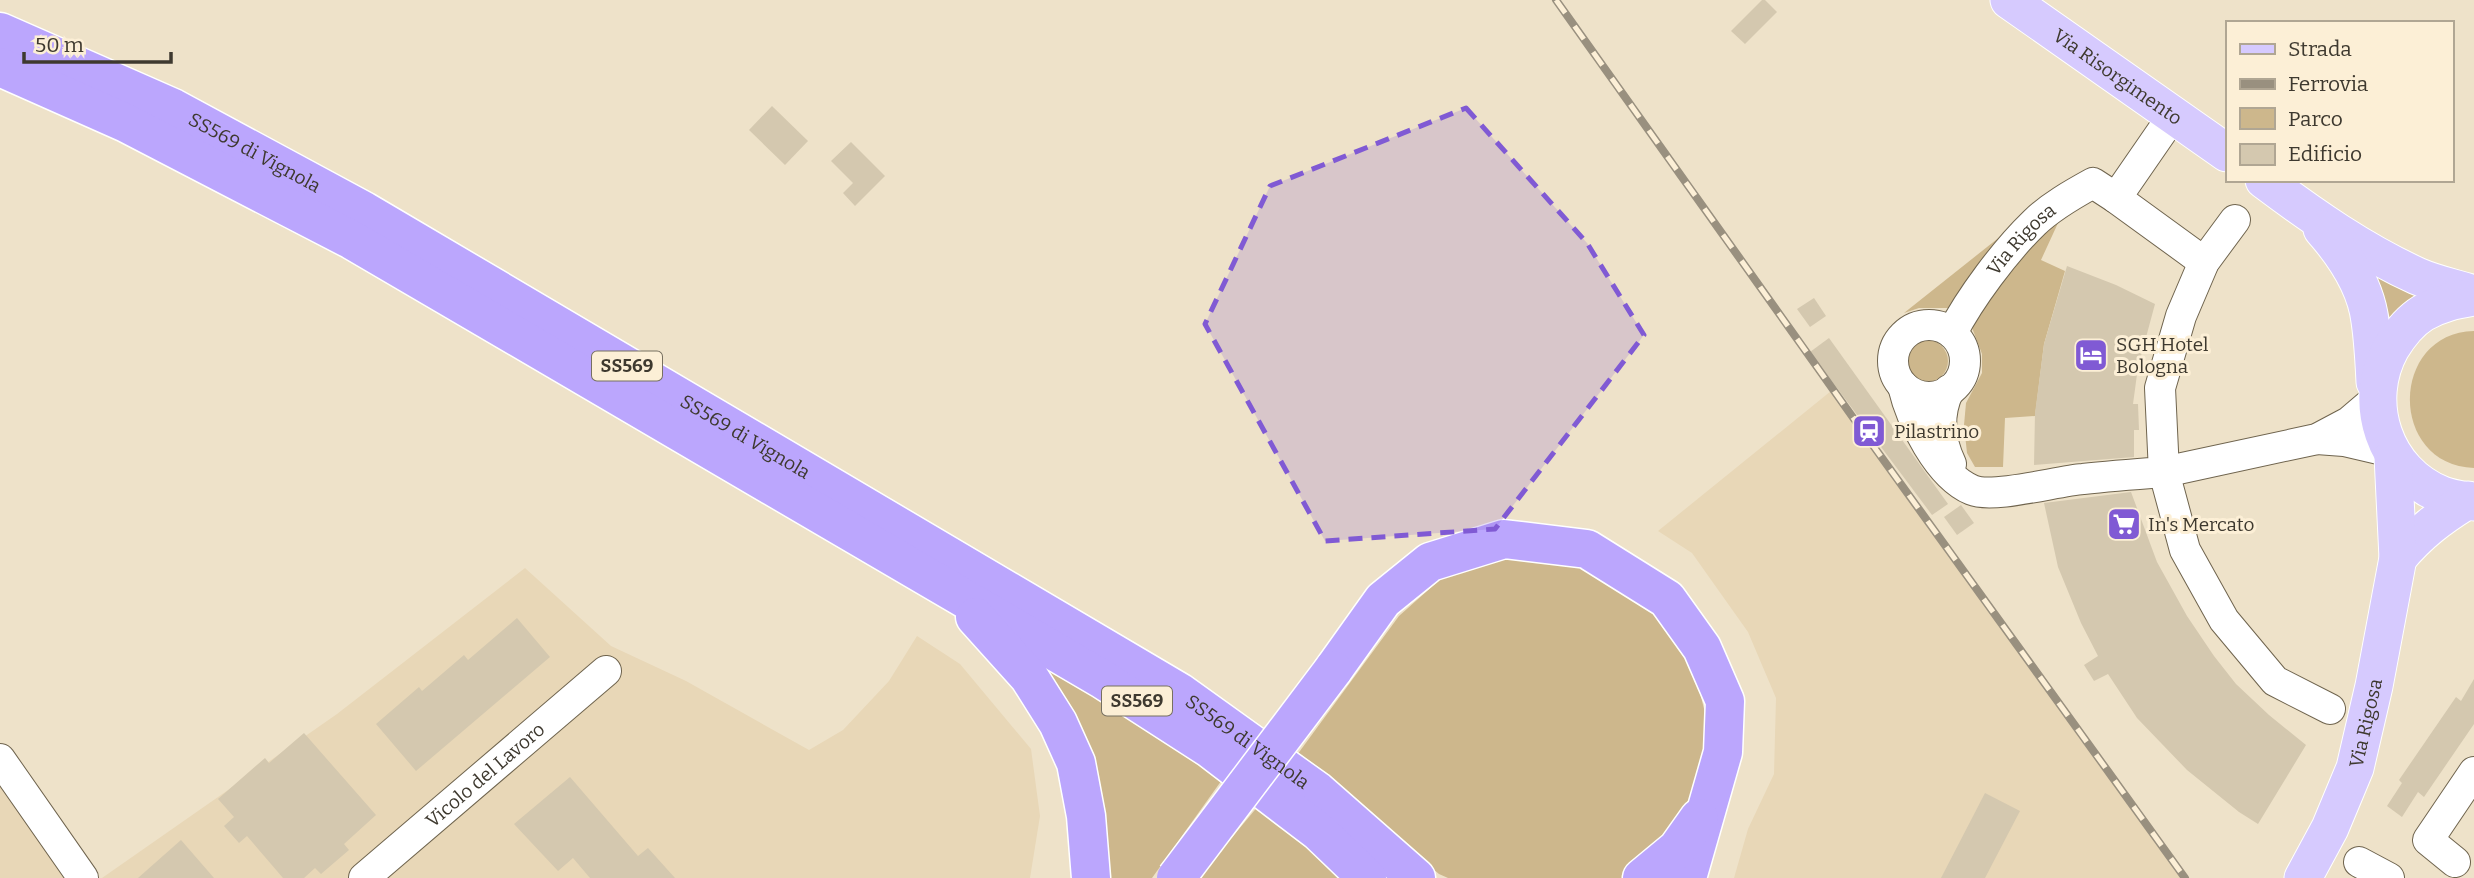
<svg xmlns="http://www.w3.org/2000/svg" width="2474" height="878" font-family="Bitter,serif">
<style>
.built{fill:#e8d7b7}
.green{fill:#cdb78c}
.building{fill:#d4c8af}
.lines{fill:none;stroke-linecap:round;stroke-linejoin:round}
.minor-casing{stroke:#6f644e;stroke-width:32}
.major-casing{stroke:#fff;stroke-width:39}
.highway-casing{stroke:#fff;stroke-width:41}
.minor{stroke:#fff;stroke-width:30}
.major{stroke:#d6cafe;stroke-width:37}
.highway{stroke:#bba6fd;stroke-width:38}
.rail-casing{stroke:#99907f;stroke-width:8}
.rail{stroke:#fcefd6;stroke-width:5;stroke-dasharray:16;stroke-linecap:butt}
.highway-bridge-casing{stroke:#fff;stroke-width:41;stroke-linecap:butt}
.highway-bridge{stroke:#bba6fd;stroke-width:38}
.marked{fill:#805ad4;fill-opacity:0.2;stroke:#805ad4;stroke-width:5;stroke-dasharray:14 9;stroke-linejoin:round}
.labels{text-anchor:middle;stroke-width:6;stroke-linejoin:round;paint-order:stroke}
.shield{fill:#fcefd6;stroke:#777061;stroke-width:2}
.shield-label{font-size:18px;font-weight:bold;fill:#3e392f}
.street-label{font-size:19px;fill:#3e392f;stroke:#fcefd6}
.poi-label{font-size:19px;fill:#3e392f;stroke:#fcefd6;text-anchor:start}
</style>
<rect width="100%" height="100%" fill="#eee2c9"/>
<g class="built">
<polygon points="1831,391 1979,586 2186,873 2183,878 1734,878 1748,829 1774,774 1776,698 1748,632 1692,553 1658,531"/>
<polygon points="525,568 611,646 686,681 809,750 843,730 889,681 917,636 960,664 1031,749 1040,816 1030,878 102,878 337,714"/>
<polygon points="0,756 88,878 0,878"/>
</g>
<g class="green">
<polygon points="2064,210 2041,260 2065,271 2044,344 2035,416 2005,418 2003,467 1975,467 1967,453 1964,425 1966,403 1982,373 1982,354 1971,325 1975,311"/>
<polygon points="2016,224 1955,308 1919,308 1904,313"/>
<polygon points="2372,265 2429,291 2391,321"/>
<path d="M2474,331v137c-86,-3 -85,-135 0,-137z"/>
<circle cx="1927" cy="361" r="21"/>
<polygon points="1509,556 1582,564 1645,601 1691,656 1708,725 1696,798 1666,848 1623,878 1448,878 1439,874 1297,755 1399,616 1445,575"/>
<polygon points="1022,649 1224,777 1152,878 1101,878"/>
<polygon points="1259,805 1345,878 1198,878"/>
</g>
<g class="building">
<polygon points="1762,0 1765,0 1777,12 1745,44 1731,31"/>
<polygon points="772,106 808,141 785,165 749,130"/>
<polygon points="851,142 885,176 855,206 843,193 853,183 831,161"/>
<polygon points="2067,266 2116,285 2155,304 2138,367 2133,404 2138,404 2139,430 2134,430 2134,457 2034,465 2035,413 2044,344"/>
<polygon points="1814,298 1826,316 1810,327 1797,309"/>
<polygon points="1829,338 1948,504 1932,515 1810,352"/>
<polygon points="2131,492 2157,562 2187,616 2214,656 2236,684 2269,715 2306,745 2258,824 2239,812 2187,770 2137,718 2108,674 2094,681 2084,665 2098,656 2081,623 2058,567 2044,503"/>
<polygon points="1961,505 1974,523 1957,535 1944,517"/>
<polygon points="517,618 550,657 416,771 376,724 419,687 422,691 464,655 468,660"/>
<polygon points="2474,679 2474,724 2424,797 2418,792 2402,817 2387,806 2402,783 2399,780 2456,697 2461,701"/>
<polygon points="304,733 376,815 344,844 349,850 321,874 315,868 304,878 283,878 247,836 239,843 224,826 234,817 218,799 265,758 269,763"/>
<polygon points="570,777 638,856 648,848 675,878 590,878 573,858 558,871 514,824"/>
<polygon points="1985,793 2020,811 1985,878 1941,878"/>
<polygon points="181,840 214,878 138,878"/>
</g>
<g class="lines">
<g class="minor-casing">
<g id="minor">
<polyline points="2174,114 2116,198 2204,262"/>
<circle cx="1929" cy="361" r="36"/>
<path id="s1" d="M1952,333c18,-35 53,-82 82,-110 16,-16 39,-29 59,-40l23,15"/>
<path d="M1903,386c8,34 35,90 69,104 21,9 85,-9 111,-11 27,-3 54,-5 81,-7l-4,-84 21,-72 23,-54 31,-42"/>
<path d="M1949,390c-12,25 -10,49 2,74"/>
<polyline points="2317,439 2344,441 2391,452"/>
<polyline points="2330,709 2275,681 2224,620 2185,550 2164,472 2317,439 2349,422 2376,399"/>
<polyline points="0,759 83,878"/>
<polyline points="2359,862 2389,878"/>
<polyline points="2455,862 2428,840 2474,772"/>
<path id="s2" d="M364,878l242,-207"/>
</g>
</g>
<g class="major-casing">
<g id="major">
<path id="s3" d="M2009,0l218,153"/>
<path d="M2264,180c48,36 98,71 153,96 18,8 38,12 57,18"/>
<path d="M2322,229c22,25 44,58 48,92 3,20 4,40 5,61"/>
<path d="M2474,297c-18,3 -34,6 -51,16 -13,8 -24,22 -32,35 -30,54 -7,124 51,147 10,4 22,5 32,7"/>
<path d="M2398,558c21,-25 42,-41 70,-58"/>
<path id="s4" d="M2303,878l27,-50 25,-60 19,-82 24,-128 -5,-102"/>
</g>
</g>
<g class="highway-casing">
<g id="highway">
<path id="s5" d="M0,32l173,76 191,103 815,481 138,99 99,87"/>
<polyline points="0,67 126,123 352,240 1102,679 1209,748 1319,832 1367,878"/>
<polyline points="975,617 1029,677 1058,723 1076,763 1086,816 1091,878"/>
<polyline points="1333,670 1383,600 1430,562 1504,539 1587,549 1667,599 1702,648 1725,701 1723,752 1687,878"/>
<polyline points="1642,878 1677,849 1699,818"/>
</g>
</g>
<use href="#minor" class="minor"/>
<use href="#major" class="major"/>
<use href="#highway" class="highway"/>
<g class="rail-casing">
<polyline id="rail" points="1556,0 1864,433 2185,878"/>
</g>
<use href="#rail" class="rail"/>
<g class="highway-bridge-casing">
<polyline id="highway-bridge" points="1176,878 1333,670"/>
</g>
<use href="#highway-bridge" class="highway-bridge"/>
</g>
<path class="marked" d="M1466,108l121,135 57,92 -149,194 -170,12 -120,-217 65,-138z"/>
<defs>
<g id="hotel-square" transform="scale(1.75)"><rect x="-9" y="-9" width="18" height="18" rx="4" fill="#805ad4" stroke="#fcefd6"/><path d="M-6-4.5h1.5V1H6V5H4.5V3h-9V5H-6ZM-4 0a1.8 1.8 0 1 1 3.6 0ZM.5 0V-2.5h3Q6-2.5 6 0Z" fill="#fff"/></g>
<g id="station-square" transform="scale(1.75)"><rect x="-9" y="-9" width="18" height="18" rx="4" fill="#805ad4" stroke="#fcefd6"/><path d="M-3-6H3Q5-6 5-4V2Q5 4 3 4L4.5 6H3L1.5 4h-3L-3 6H-4.5L-3 4Q-5 4-5 2V-4Q-5-6-3-6ZM-3.5-4v3h7v-3ZM-3.5 1v1.5H-2V1ZM2 1v1.5H3.5V1Z" fill="#fff"/></g>
<g id="supermarket-square" transform="scale(1.75)"><rect x="-9" y="-9" width="18" height="18" rx="4" fill="#805ad4" stroke="#fcefd6"/><path d="M-6-5.5h2.5l.6 2H6L4.5 2H-2.5L-4.4-4H-6ZM-1.5 3.2a1.3 1.3 0 1 0 .1 0ZM3 3.2a1.3 1.3 0 1 0 .1 0Z" fill="#fff"/></g>
</defs>
<g fill-rule="evenodd">
<use href="#hotel-square" x="2091" y="355"/>
<use href="#station-square" x="1869" y="431"/>
<use href="#supermarket-square" x="2124" y="524"/>
</g>
<g class="labels">
<g class="shield">
<rect x="592" y="351.5" width="70" height="29" rx="5"/>
<rect x="1102" y="686.5" width="70" height="29" rx="5"/>
</g>
<g class="shield-label">
<text x="627" y="372">SS569</text>
<text x="1137" y="707">SS569</text>
</g>
<g class="street-label">
<text dy="7" stroke="none"><textPath href="#s3" startOffset="133">Via Risorgimento</textPath></text>
<text dy="7" stroke="none"><textPath href="#s5" startOffset="282">SS569 di Vignola</textPath></text>
<text dy="7" stroke="none"><textPath href="#s1" startOffset="117">Via Rigosa</textPath></text>
<text dy="7" stroke="none"><textPath href="#s5" startOffset="849">SS569 di Vignola</textPath></text>
<text dy="7" stroke="none"><textPath href="#s4" startOffset="168">Via Rigosa</textPath></text>
<text dy="7" stroke="none"><textPath href="#s5" startOffset="1437">SS569 di Vignola</textPath></text>
<text dy="7" stroke="none"><textPath href="#s2" startOffset="159">Vicolo del Lavoro</textPath></text>
</g>
<g class="poi-label">
<text x="2116" y="351">SGH Hotel<tspan x="2116" dy="22">Bologna</tspan></text>
<text x="1894" y="438">Pilastrino</text>
<text x="2148" y="531">In's Mercato</text>
</g>
</g>
<rect x="2226" y="21" width="228" height="161" fill="#fcefd6" stroke="#b0a693" stroke-width="2"/>
<rect x="2240" y="44" width="35" height="10" fill="#d6cafe" stroke="#b0a693" stroke-width="2"/>
<text x="2288" y="56" font-size="21" fill="#3e392f">Strada</text>
<rect x="2240" y="79" width="35" height="10" fill="#99907f" stroke="#b0a693" stroke-width="2"/>
<text x="2288" y="91" font-size="21" fill="#3e392f">Ferrovia</text>
<rect x="2240" y="108" width="35" height="21" fill="#cdb78c" stroke="#b0a693" stroke-width="2"/>
<text x="2288" y="126" font-size="21" fill="#3e392f">Parco</text>
<rect x="2240" y="144" width="35" height="21" fill="#d4c8af" stroke="#b0a693" stroke-width="2"/>
<text x="2288" y="161" font-size="21" fill="#3e392f">Edificio</text>
<path d="M24 52v10h147v-10" fill="none" stroke="#3e392f" stroke-width="3.5"/>
<text x="35" y="52" font-size="21" fill="#3e392f" stroke="#fcefd6" stroke-width="5" paint-order="stroke">50 m</text>
</svg>
